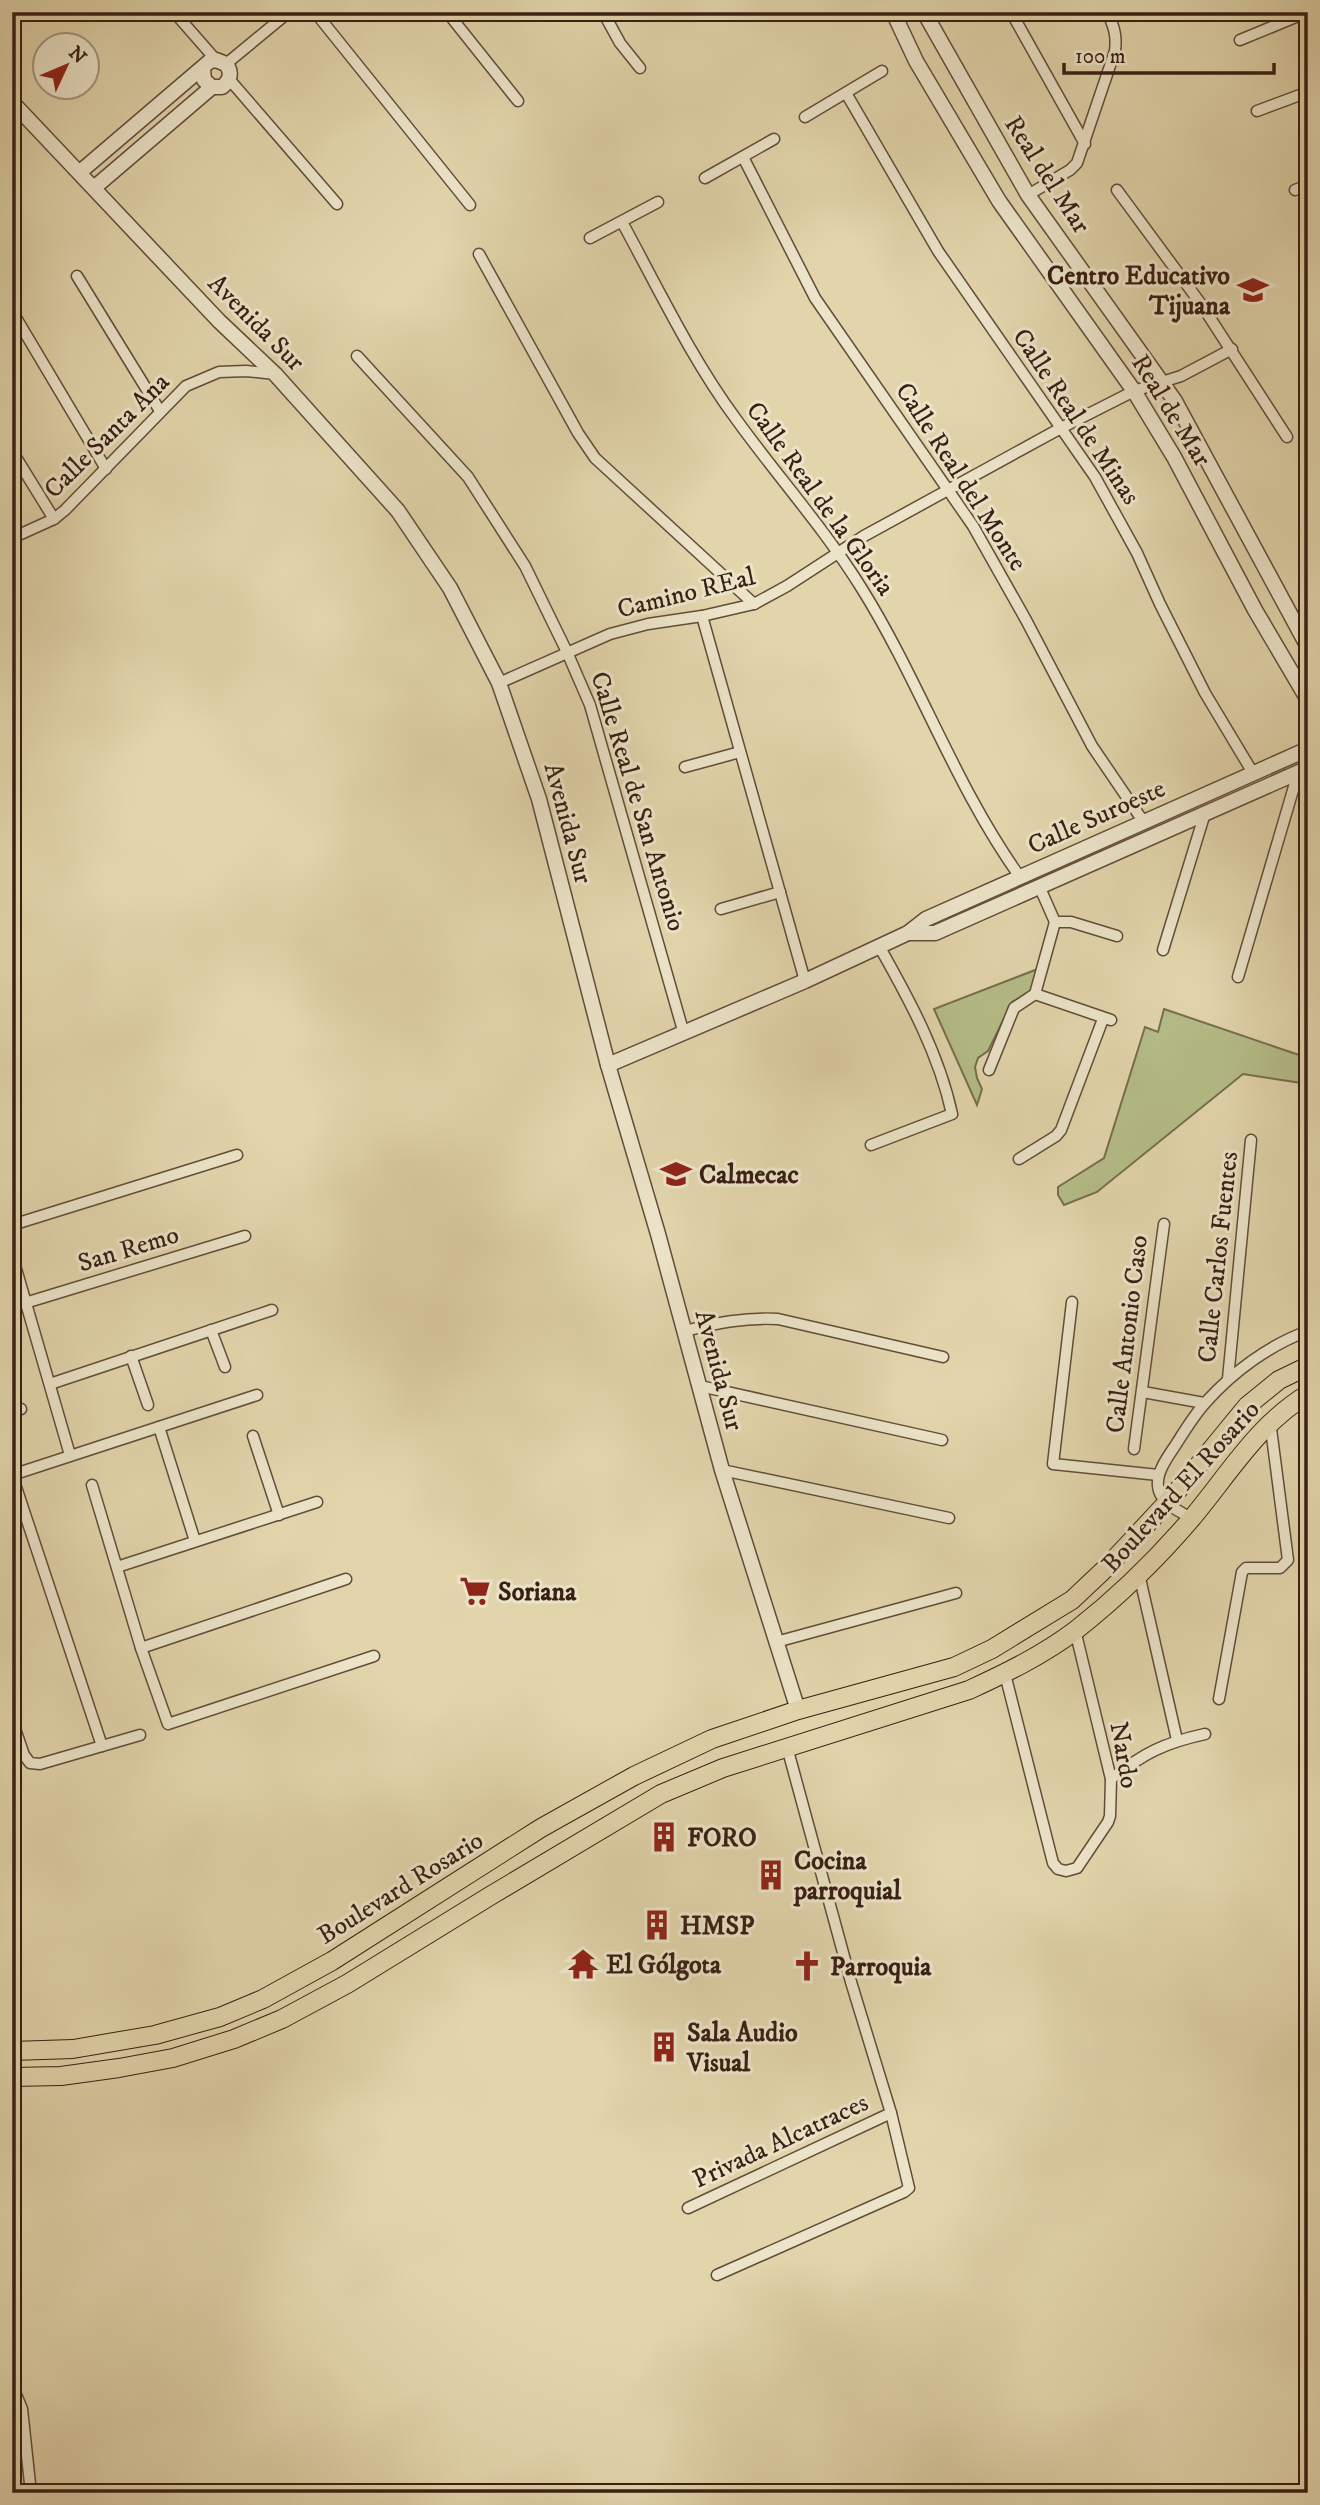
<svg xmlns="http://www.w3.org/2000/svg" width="1320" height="2505" font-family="'IM FELL DW Pica',serif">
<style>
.green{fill:#b5bd88;stroke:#766e4e;stroke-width:2}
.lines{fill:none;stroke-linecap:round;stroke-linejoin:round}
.minor-casing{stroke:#624c39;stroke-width:13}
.tertiary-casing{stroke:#624c39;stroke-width:17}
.primary-casing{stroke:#381f13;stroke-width:20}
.minor{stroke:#ece4c9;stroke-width:10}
.tertiary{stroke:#ece4c9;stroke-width:14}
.primary{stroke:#e2d5ac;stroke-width:18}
.labels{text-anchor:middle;stroke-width:6;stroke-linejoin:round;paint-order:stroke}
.street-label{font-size:26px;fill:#381f13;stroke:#ece4c9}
.poi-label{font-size:26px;font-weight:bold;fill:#381f13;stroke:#ece4c9;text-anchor:start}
</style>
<rect width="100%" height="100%" fill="#e2d5ac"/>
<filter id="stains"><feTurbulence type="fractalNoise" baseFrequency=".00286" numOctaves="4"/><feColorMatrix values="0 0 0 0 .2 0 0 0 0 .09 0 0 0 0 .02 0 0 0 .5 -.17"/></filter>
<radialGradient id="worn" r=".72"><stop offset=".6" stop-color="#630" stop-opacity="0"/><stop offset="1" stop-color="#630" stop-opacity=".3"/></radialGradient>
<g class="green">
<polygon points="1043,967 1037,989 1012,1002 988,1051 978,1058 975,1067 977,1078 982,1089 977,1105 934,1009"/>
<polygon points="1164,1009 1308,1058 1308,1084 1243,1074 1097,1192 1064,1205 1058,1195 1058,1187 1104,1158 1145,1027 1158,1032"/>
</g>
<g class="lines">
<g class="minor-casing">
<g id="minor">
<polyline points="174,12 216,60"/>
<polyline points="315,12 470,205"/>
<polyline points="447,12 518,101"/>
<polyline points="603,12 620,43 640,68"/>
<polyline points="1011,12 1085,144"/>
<polyline points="1240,40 1308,12"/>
<polyline points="226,64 289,12"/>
<polyline points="229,79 337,204"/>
<polyline points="846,93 938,251 1095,477 1137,553 1160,604 1205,693 1253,773"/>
<polyline points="1257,111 1308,92"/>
<polyline points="805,117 882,71"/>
<polyline points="743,157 815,298 973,526 1026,620 1092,746 1143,821"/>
<polyline points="705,178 774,139"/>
<polyline points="1117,190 1201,304 1287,437"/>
<polyline points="1295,190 1308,185"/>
<path d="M1028,195L1070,170L1077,163L1115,51C1117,36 1114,26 1107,12"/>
<path d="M622,222C658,288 691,358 736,419C777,476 825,529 862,589C920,682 956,788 1020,877"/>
<polyline points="590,238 658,202"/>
<polyline points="479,254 578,433 595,458 754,604"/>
<polyline points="77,276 160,411"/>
<polyline points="12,311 106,469"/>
<polyline points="357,356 468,477 525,566 567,652 590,705 684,1034"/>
<polyline points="12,451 54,519"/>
<polyline points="12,538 54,519 65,510 186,386 219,372 246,371 275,374"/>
<polyline points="702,616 805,981"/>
<polyline points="499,683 610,634 648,624 702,616 754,604 787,586 864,536 1061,428 1134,391 1181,376 1232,349"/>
<polyline points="685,767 740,752"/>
<polyline points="1040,888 1055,922"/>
<polyline points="721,909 780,892"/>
<polyline points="1055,922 1071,922 1117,936"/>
<polyline points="1163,950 1205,813"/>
<polyline points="1238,977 1298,773"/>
<polyline points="1035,994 1111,1020"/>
<polyline points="989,1070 1014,1008 1035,994 1055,922"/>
<path d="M871,1145L952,1114C939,1054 909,999 879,946"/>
<polyline points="1019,1159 1056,1136 1061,1130 1103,1019"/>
<polyline points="12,1225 237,1155"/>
<polyline points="12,1255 70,1455"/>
<polyline points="1072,1302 1053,1464 1158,1475"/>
<polyline points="25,1303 245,1236"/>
<polyline points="211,1330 225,1367"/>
<path d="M685,1331C717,1323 745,1317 778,1319L943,1357"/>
<polyline points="131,1356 148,1405"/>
<polyline points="1228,1379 1251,1140"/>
<polyline points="50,1384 272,1310"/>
<polyline points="700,1386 942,1440"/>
<polyline points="1143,1392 1204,1403"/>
<polyline points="12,1412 21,1409"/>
<polyline points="159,1427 195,1541"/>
<polyline points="253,1436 279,1515"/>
<polyline points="1134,1449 1164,1224"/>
<polyline points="722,1470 949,1518"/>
<polyline points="12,1475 102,1746"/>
<polyline points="12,1475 257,1395"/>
<polyline points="92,1485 141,1648 168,1724 374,1656"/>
<path d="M1191,1518C1179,1511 1164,1505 1159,1491C1154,1476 1166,1459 1175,1446C1184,1432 1194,1415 1206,1402C1233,1372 1269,1345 1308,1331"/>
<polyline points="117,1567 317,1502"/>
<polyline points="1139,1574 1177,1740"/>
<polyline points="776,1642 956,1593"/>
<polyline points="141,1648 346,1579"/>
<polyline points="1005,1674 1053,1863 1058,1869 1066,1871 1077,1868 1108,1822 1110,1816 1111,1779 1075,1630"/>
<polyline points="1219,1699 1242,1572 1246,1568 1280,1568 1288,1560 1270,1421"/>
<polyline points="12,1720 24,1755 30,1763 40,1764 140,1735"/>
<path d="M1111,1779C1144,1753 1164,1743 1205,1734"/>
<polyline points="688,2208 891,2113"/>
<polyline points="717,2275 904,2192 909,2188 891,2113 851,1982 787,1747"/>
<polyline points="12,2385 22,2409 31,2493"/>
</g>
</g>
<g class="tertiary-casing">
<g id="tertiary">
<polyline points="893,12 916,61 999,201 1134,391 1174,457 1255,610 1308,700"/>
<polyline points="924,12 1028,195 1175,401 1308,647"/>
<polyline points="12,102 219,321 275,374 398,511 450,588 499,683 539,799 608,1065 658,1234 722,1470 798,1710"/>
<path d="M80,172L210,61L216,60L226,64C232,72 231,80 222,87H212L204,80L203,69"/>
<polyline points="95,187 212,87"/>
<polyline points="908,933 935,933 1308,768"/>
<polyline points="608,1065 805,981 908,933 926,919 1308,749"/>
</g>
</g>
<g class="primary-casing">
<g id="primary">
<polyline points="12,2051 73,2049 155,2035 220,2017 263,1999 332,1961 541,1828 634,1776 712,1739 798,1710 954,1667 992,1649 1072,1600 1107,1567 1174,1495 1247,1406 1279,1380 1308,1366"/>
<path d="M12,2077L61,2076L119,2068L173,2058L234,2039L282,2019L347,1984L490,1896L661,1794L723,1768L969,1690C1006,1673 1043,1655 1076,1630C1118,1597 1157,1559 1192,1518C1229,1474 1257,1425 1308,1394"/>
</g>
</g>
<use href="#minor" class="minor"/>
<use href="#tertiary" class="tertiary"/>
<use href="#primary" class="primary"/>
</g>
<defs>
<g id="school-bare" transform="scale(2.415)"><path d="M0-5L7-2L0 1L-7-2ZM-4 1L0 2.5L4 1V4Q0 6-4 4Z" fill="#8f2418" stroke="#ece4c9" stroke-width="2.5" paint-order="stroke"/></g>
<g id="supermarket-bare" transform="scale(2.415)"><path d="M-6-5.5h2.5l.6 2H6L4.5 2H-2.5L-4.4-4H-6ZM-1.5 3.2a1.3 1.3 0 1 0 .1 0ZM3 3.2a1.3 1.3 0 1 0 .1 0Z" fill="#8f2418" stroke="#ece4c9" stroke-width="2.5" paint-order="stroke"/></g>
<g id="building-bare" transform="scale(2.415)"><path d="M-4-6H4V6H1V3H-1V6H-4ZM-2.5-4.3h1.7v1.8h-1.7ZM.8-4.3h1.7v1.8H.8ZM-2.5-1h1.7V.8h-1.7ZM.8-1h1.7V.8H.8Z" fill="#8f2418" stroke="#ece4c9" stroke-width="2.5" paint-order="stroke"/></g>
<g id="temple-bare" transform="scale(2.415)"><path d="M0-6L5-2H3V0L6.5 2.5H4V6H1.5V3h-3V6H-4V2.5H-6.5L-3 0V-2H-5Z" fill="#8f2418" stroke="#ece4c9" stroke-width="2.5" paint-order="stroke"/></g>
<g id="church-bare" transform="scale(2.415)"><path d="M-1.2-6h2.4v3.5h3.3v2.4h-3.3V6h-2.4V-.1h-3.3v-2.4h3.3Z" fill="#8f2418" stroke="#ece4c9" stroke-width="2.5" paint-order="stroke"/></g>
</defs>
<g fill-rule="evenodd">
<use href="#school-bare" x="1253" y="290"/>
<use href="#school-bare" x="676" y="1174"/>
<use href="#supermarket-bare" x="475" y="1591"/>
<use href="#building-bare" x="664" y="1837"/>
<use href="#building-bare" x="771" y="1875"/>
<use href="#building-bare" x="657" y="1925"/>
<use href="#temple-bare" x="583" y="1964"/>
<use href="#church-bare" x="807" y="1966"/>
<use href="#building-bare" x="664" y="2047"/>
</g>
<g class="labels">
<g class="street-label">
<text transform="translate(1048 174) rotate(57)" y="9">Real del Mar</text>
<text transform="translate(257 322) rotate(45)" y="9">Avenida Sur</text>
<text transform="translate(1172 410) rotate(58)" y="9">Real de Mar</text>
<text transform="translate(1077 416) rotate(56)" y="9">Calle Real de Minas</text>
<text transform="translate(106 435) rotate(-45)" y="9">Calle Santa Ana</text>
<text transform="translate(962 476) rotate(57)" y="9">Calle Real del Monte</text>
<text transform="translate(821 498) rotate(54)" y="9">Calle Real de la Gloria</text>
<text transform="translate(686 592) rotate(-14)" y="9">Camino REal</text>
<text transform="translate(639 801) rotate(73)" y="9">Calle Real de San Antonio</text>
<text transform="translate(1096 816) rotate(-24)" y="9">Calle Suroeste</text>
<text transform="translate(569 823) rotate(75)" y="9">Avenida Sur</text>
<text transform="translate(128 1248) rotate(-17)" y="9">San Remo</text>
<text transform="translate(1217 1257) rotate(-84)" y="9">Calle Carlos Fuentes</text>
<text transform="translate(1126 1334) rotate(-83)" y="9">Calle Antonio Caso</text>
<text transform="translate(720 1370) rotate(75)" y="9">Avenida Sur</text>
<text transform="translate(1180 1486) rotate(-48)" y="9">Boulevard El Rosario</text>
<text transform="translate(1125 1755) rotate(80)" y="9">Nardo</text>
<text transform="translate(400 1887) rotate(-32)" y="9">Boulevard Rosario</text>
<text transform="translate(780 2140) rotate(-25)" y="9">Privada Alcatraces</text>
</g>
<g class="poi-label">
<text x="1230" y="284" text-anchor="end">Centro Educativo<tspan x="1230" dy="30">Tijuana</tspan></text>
<text x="699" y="1183">Calmecac</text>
<text x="498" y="1600">Soriana</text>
<text x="687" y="1846">FORO</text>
<text x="794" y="1869">Cocina<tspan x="794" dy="30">parroquial</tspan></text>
<text x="680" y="1934">HMSP</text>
<text x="606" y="1973">El Gólgota</text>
<text x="830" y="1975">Parroquia</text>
<text x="687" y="2041">Sala Audio<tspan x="687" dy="30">Visual</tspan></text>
</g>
</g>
<rect width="1320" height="2505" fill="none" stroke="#e2d5ac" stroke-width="42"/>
<rect x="14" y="14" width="1292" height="2477" fill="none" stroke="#381f13" stroke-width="3.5"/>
<rect x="21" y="21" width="1278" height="2463" fill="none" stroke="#381f13" stroke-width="2"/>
<g transform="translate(66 66) rotate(46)"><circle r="33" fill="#ece4c9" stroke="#a49580" stroke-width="2"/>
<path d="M0-5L12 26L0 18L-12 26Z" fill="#8f2418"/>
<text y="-10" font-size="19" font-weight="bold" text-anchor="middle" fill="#381f13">N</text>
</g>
<path d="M1064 63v10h210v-10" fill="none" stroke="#381f13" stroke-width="3.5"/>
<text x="1075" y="63" font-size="21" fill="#381f13" stroke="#ece4c9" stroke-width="5" paint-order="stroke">100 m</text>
<rect width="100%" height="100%" filter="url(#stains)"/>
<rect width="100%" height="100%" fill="url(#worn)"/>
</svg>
